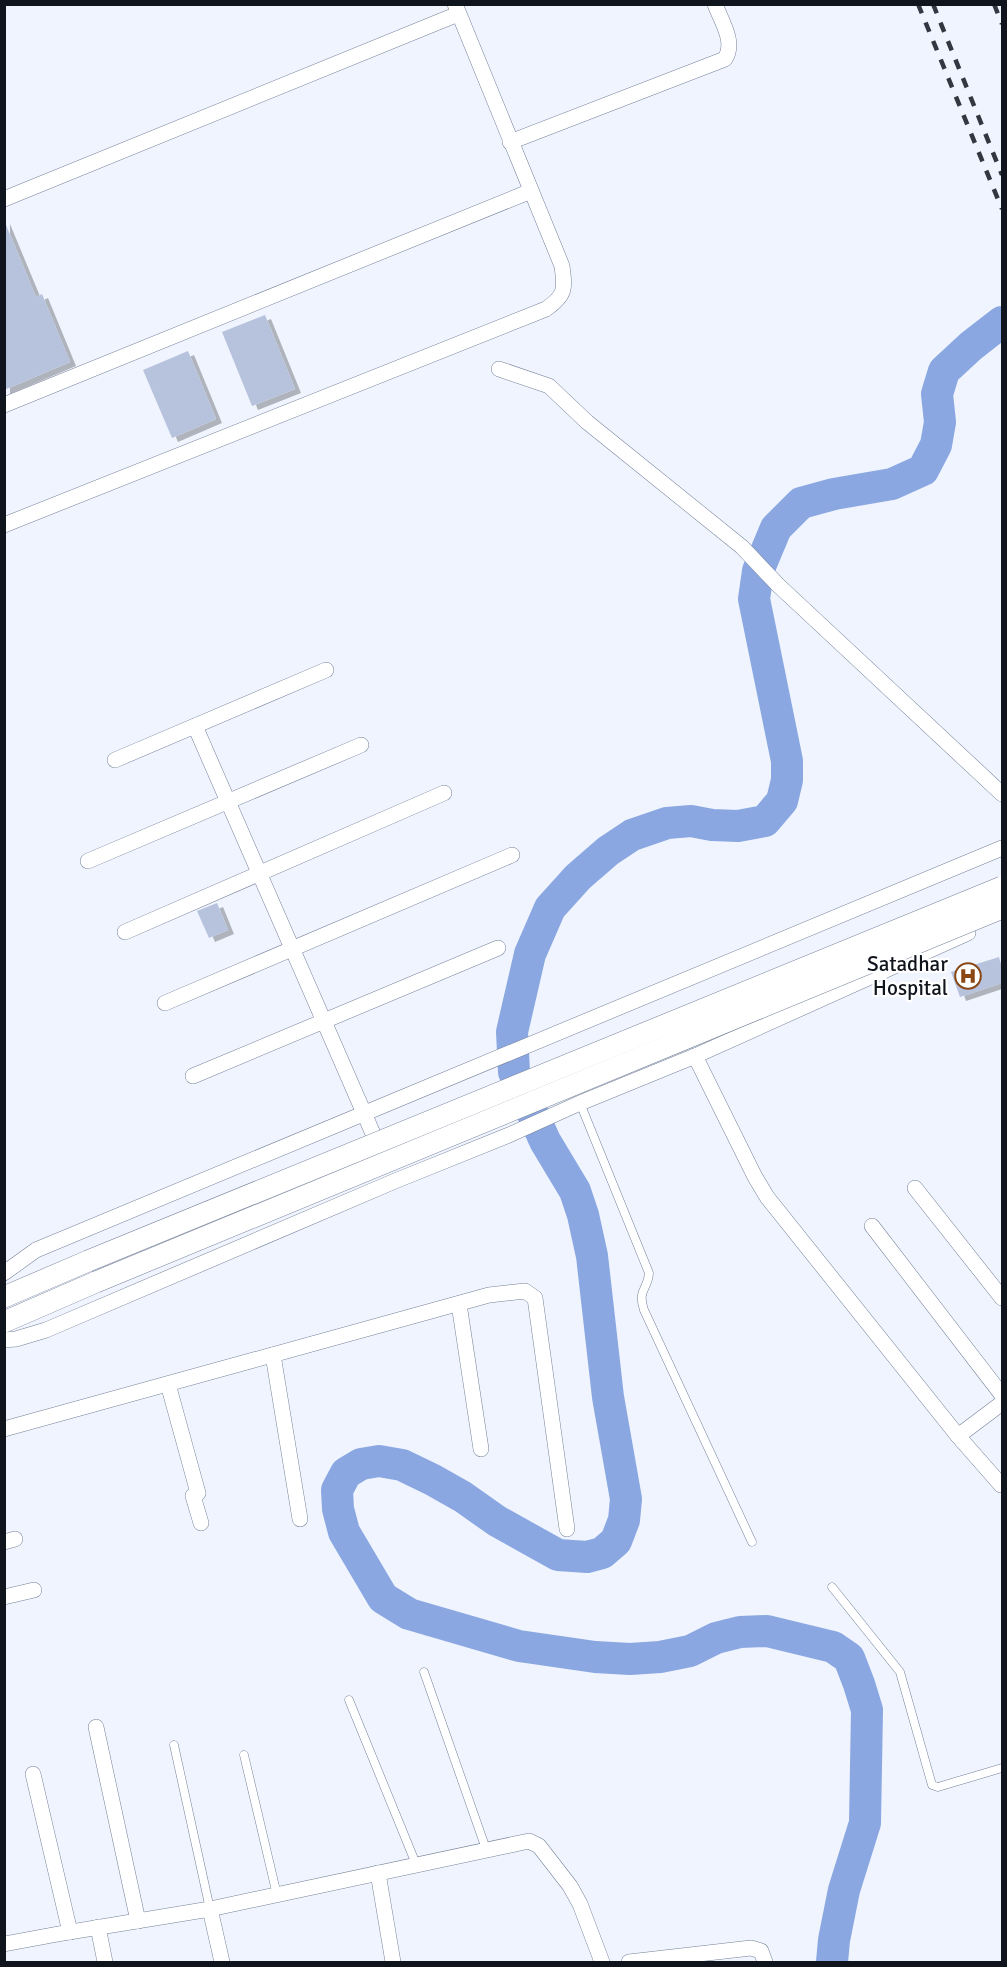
<svg xmlns="http://www.w3.org/2000/svg" width="1007" height="1967" font-family="Signika,sans-serif">
<style>
.lines{fill:none;stroke-linecap:round;stroke-linejoin:round}
.river{stroke:#8aa7e1;stroke-width:32}
.building{fill:#b7c3dc;filter:url(#shadow)}
.lane-casing{stroke:#768299;stroke-width:9}
.street-casing{stroke:#768299;stroke-width:16}
.secondary-casing{stroke:#768299;stroke-width:22}
.lane{stroke:#fff;stroke-width:8}
.street{stroke:#fff;stroke-width:15}
.secondary{stroke:#fff;stroke-width:21}
.rail{stroke:#333840;stroke-width:4.5;stroke-dasharray:10 10;stroke-linecap:butt}
.secondary-bridge-casing{stroke:#768299;stroke-width:22;stroke-linecap:butt}
.secondary-bridge{stroke:#fff;stroke-width:21}
.labels{text-anchor:middle;stroke-width:4.5;stroke-linejoin:round;paint-order:stroke}
.poi-label{font-size:21px;fill:#10151d;stroke:#fff;text-anchor:end}
</style>
<defs>
<filter id="shadow"><feDropShadow dx="6" dy="4" stdDeviation="0" flood-color="#0004"/></filter>
</defs>
<rect width="100%" height="100%" fill="#eff4ff"/>
<g class="lines">
<polyline class="river" points="832,1962 834,1940 844,1890 865,1823 867,1710 859,1684 849,1658 833,1647 767,1631 740,1632 716,1638 690,1651 660,1657 630,1659 595,1657 519,1646 409,1614 383,1598 344,1532 338,1509 337,1490 346,1473 361,1464 379,1461 402,1465 433,1480 463,1497 497,1521 558,1555 587,1557 602,1553 616,1541 624,1520 626,1499 608,1397 592,1256 583,1215 575,1191 545,1141 514,1072 512,1032 530,954 550,908 578,877 608,851 632,835 667,823 691,821 712,825 738,826 765,821 782,801 787,780 787,761 754,599 758,571 776,528 801,503 834,494 892,484 923,470 936,445 940,422 937,394 944,371 971,346 1002,322"/>
</g>
<g class="building">
<polygon points="4,220 36,297 42,294 70,362 4,390"/>
<polygon points="265,315 295,389 252,406 222,332"/>
<polygon points="188,351 216,419 172,438 143,370"/>
<polygon points="217,903 228,930 209,938 197,911"/>
<polygon points="999,957 1002,969 1002,983 960,997 951,972"/>
</g>
<g class="lines">
<g class="lane-casing">
<g id="lane">
<path d="M580,1103L649,1273C648,1290 637,1289 644,1310L752,1542"/>
<polyline points="832,1587 900,1672 932,1785 938,1787 1002,1768"/>
<polyline points="424,1672 486,1849"/>
<polyline points="349,1700 416,1864"/>
<polyline points="174,1745 210,1909"/>
<polyline points="244,1755 277,1895"/>
</g>
</g>
<g class="street-casing">
<g id="street">
<path d="M510,142L725,59C736,42 721,21 715,4"/>
<polyline points="4,199 458,14"/>
<polyline points="499,369 549,386 587,422 742,547 778,585 1002,794"/>
<polyline points="4,405 531,191"/>
<path d="M4,525L546,309C566,295 565,289 562,266L455,4"/>
<polyline points="195,726 381,1152"/>
<polyline points="115,760 326,670"/>
<polyline points="88,861 361,745"/>
<polyline points="125,932 444,793"/>
<polyline points="165,1003 512,855"/>
<polyline points="695,1056 755,1177 767,1197 958,1436 1001,1485"/>
<polyline points="193,1076 498,948"/>
<polyline points="915,1188 1002,1298"/>
<polyline points="872,1226 1002,1395"/>
<polyline points="4,1273 36,1250 1002,848"/>
<polyline points="459,1304 481,1449"/>
<polyline points="4,1340 16,1339 46,1330 395,1181 509,1135 580,1103 695,1056 968,933"/>
<polyline points="273,1355 300,1519"/>
<polyline points="168,1384 198,1493 193,1496 201,1523"/>
<polyline points="4,1429 489,1295 525,1291 535,1298 567,1529"/>
<polyline points="958,1436 1002,1403"/>
<polyline points="4,1542 15,1539"/>
<polyline points="4,1597 34,1590"/>
<polyline points="96,1727 138,1921"/>
<polyline points="33,1774 70,1932"/>
<polyline points="378,1873 393,1962"/>
<polyline points="210,1909 222,1962"/>
<polyline points="98,1927 105,1962"/>
<polyline points="4,1944 58,1934 210,1909 529,1841 539,1846 570,1886 580,1904 602,1962"/>
<polyline points="629,1962 751,1948 761,1951 765,1962"/>
</g>
</g>
<g class="secondary-casing">
<g id="secondary">
<polyline points="4,1297 88,1261"/>
<polyline points="4,1322 96,1282"/>
</g>
</g>
<use href="#lane" class="lane"/>
<use href="#street" class="street"/>
<use href="#secondary" class="secondary"/>
<g class="rail">
<polyline points="918,4 1002,209"/>
<polyline points="933,4 1002,175"/>
<polyline points="994,4 1002,24"/>
</g>
<g class="secondary-bridge-casing">
<g id="secondary-bridge">
<polyline points="88,1261 1002,887"/>
<polyline points="96,1282 1002,908"/>
</g>
</g>
<use href="#secondary-bridge" class="secondary-bridge"/>
</g>
<defs>
<g id="hospital-ring" transform="scale(1.35)"><circle r="9.5" fill="#fff" stroke="#894814" stroke-width="1.5"/><path d="M-5-5h3v3.5h4V-5h3V5h-3V1.5h-4V5h-3Z" fill="#894814"/></g>
</defs>
<g fill-rule="evenodd">
<use href="#hospital-ring" x="968" y="976"/>
</g>
<g class="labels">
<g class="poi-label">
<text x="948" y="971">Satadhar<tspan x="948" dy="24">Hospital</tspan></text>
</g>
</g>
<rect width="1007" height="1967" fill="none" stroke="#10151d" stroke-width="12"/>
</svg>
